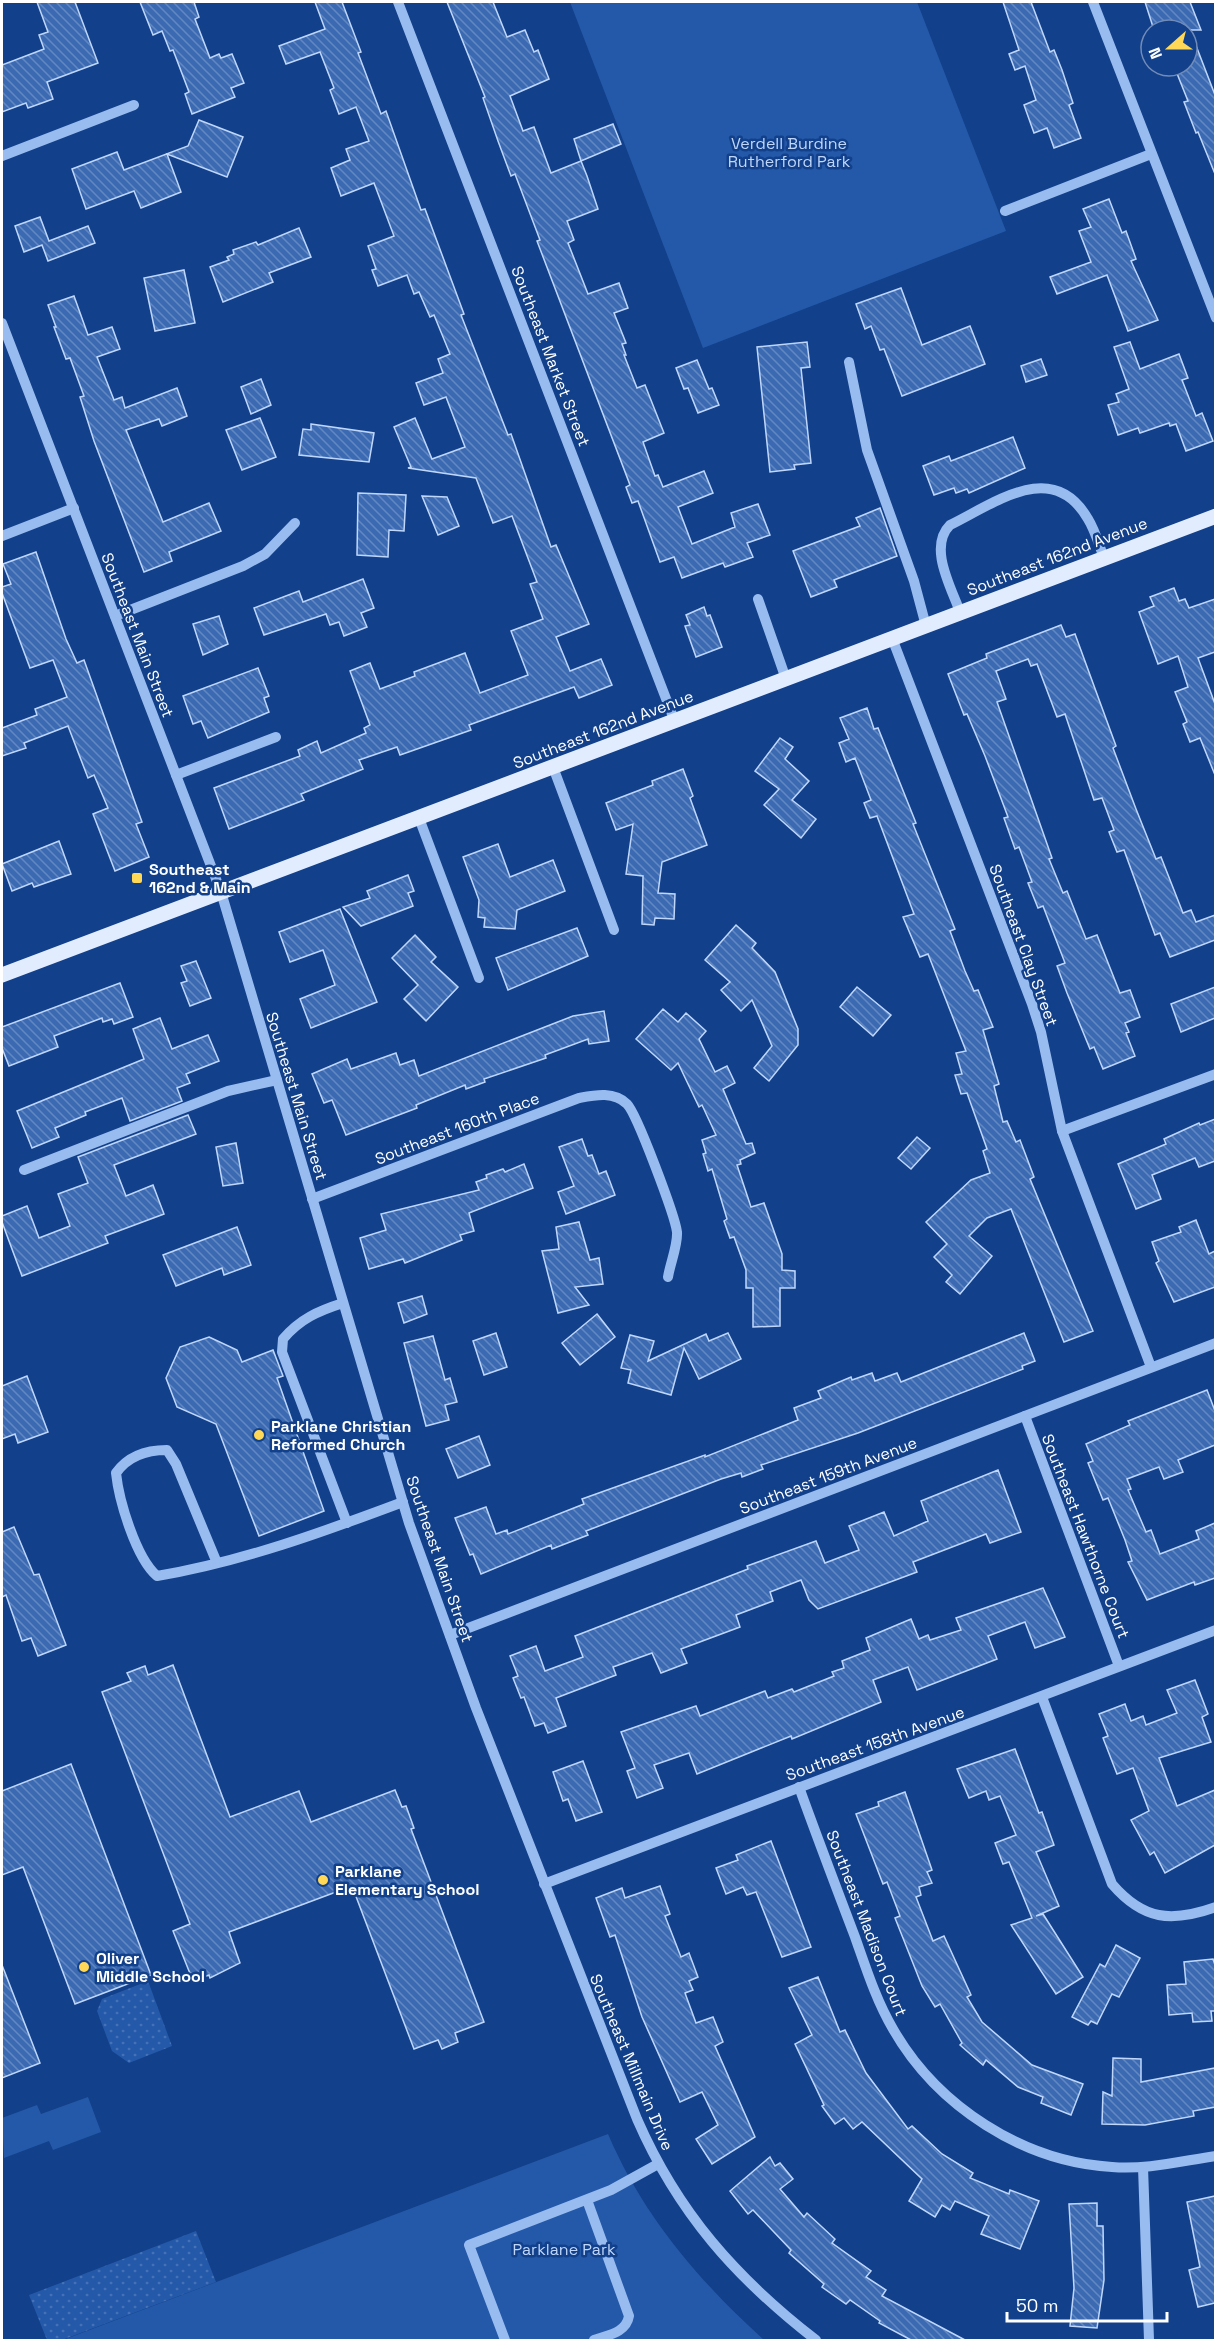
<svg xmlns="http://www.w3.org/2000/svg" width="1217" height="2342" font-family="'Space Grotesk',sans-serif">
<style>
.grass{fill:url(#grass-dots)}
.park{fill:#2459a9}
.building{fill:url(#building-back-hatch);stroke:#bfd7fc;stroke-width:1.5}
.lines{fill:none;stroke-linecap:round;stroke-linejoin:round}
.minor{stroke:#99bcf0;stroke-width:10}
.major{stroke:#e2ecff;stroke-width:15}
.poi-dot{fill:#ffd858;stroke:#12408a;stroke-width:2}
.labels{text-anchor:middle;stroke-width:5;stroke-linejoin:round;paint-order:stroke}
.park-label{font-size:16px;fill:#bfd7fc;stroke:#12408a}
.street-label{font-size:16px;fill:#fff;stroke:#12408a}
.poi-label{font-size:16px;font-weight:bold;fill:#fff;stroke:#12408a;text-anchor:start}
</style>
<defs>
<pattern id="grass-dots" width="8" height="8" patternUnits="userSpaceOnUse" patternTransform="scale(1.5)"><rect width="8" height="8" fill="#2459a9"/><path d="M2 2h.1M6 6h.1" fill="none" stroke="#4572b6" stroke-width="1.8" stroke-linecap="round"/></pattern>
<pattern id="building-back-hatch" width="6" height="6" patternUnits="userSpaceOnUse" patternTransform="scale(1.5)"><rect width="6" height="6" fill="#3b6ab3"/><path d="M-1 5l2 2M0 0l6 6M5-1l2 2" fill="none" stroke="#6288c2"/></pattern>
</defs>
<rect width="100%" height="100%" fill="#12408a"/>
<g class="grass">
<polygon points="148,1981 172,2046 129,2063 112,2051 97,2011 102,1999"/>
<polygon points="196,2231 216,2282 62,2340 47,2340 29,2295"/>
</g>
<g class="park">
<polygon points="570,2 917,2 1006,231 703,348"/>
<polygon points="88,2097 101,2132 53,2150 49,2141 4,2158 2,2118 37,2105 41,2114"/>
<path d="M608,2134C643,2216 699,2281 764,2340H63Z"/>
</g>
<g class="building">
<polygon points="37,2 75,2 98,63 47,82 53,99 28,108 26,103 2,112 2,65 44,49 39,35 48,32"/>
<polygon points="140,2 194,2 199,17 195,19 210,58 219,54 221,58 232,54 244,83 231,88 235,97 192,114 185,94 189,92 173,50 170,51 162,31 153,35"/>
<polygon points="315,2 342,2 361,52 358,53 381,114 386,111 421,210 425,209 464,314 461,315 508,435 511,434 551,547 556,545 589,624 556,637 570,671 601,659 612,685 579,698 574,687 469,725 471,730 400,755 397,747 359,760 363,769 301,794 304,800 229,829 214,788 300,756 298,750 317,741 321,753 366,733 364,728 370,725 350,671 370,663 380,689 415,676 414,672 465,653 480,693 528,675 511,631 543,619 530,584 537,582 512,516 493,523 476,478 408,468 411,467 394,427 415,418 432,459 465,447 446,397 424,405 416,383 443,373 438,359 450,354 434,315 430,317 419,292 414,294 407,275 378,286 372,270 376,269 368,246 394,236 374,183 341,196 331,168 350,160 346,149 369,141 356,107 339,114 330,90 334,88 320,52 286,64 279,46 325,29"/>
<polygon points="447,2 493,2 507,37 525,30 534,52 538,50 549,79 510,96 523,131 534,127 551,173 581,161 587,176 598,209 567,221 574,240 568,243 588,294 619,283 628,308 614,313 626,343 622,344 626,355 624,355 637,388 645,385 664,433 643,442 655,476 658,475 663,487 704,471 713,493 678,507 692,544 735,527 731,513 758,504 770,535 747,543 753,557 725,567 723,563 682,578 674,557 660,562 638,501 632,503 626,487 630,485 537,241 540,240 515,174 511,176 498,141 483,98 485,97"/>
<polygon points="1003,2 1031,2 1050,52 1054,50 1062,70 1073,103 1069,105 1081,138 1054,148 1047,128 1034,133 1024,105 1036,100 1025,66 1015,70 1009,54 1019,50"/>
<polygon points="1145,2 1190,2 1201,30 1190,30 1215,95 1215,174 1198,132 1196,133 1184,102 1188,101 1174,66 1187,66 1187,30 1154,30"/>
<polygon points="199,120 243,137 227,177 167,154 181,192 141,208 134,191 86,209 72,169 117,152 124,170 188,146"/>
<polygon points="613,124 621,144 581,161 574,139"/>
<polygon points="1109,199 1122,233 1126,231 1136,259 1131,261 1158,320 1128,331 1107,275 1057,294 1050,277 1091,262 1079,231 1091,227 1083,209"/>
<polygon points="40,217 49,241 88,226 95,243 48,261 42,245 24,252 15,226"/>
<polygon points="299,228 311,257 269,273 273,282 223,302 210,267 229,260 227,257 234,254 233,250 256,242 258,245"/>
<polygon points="184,270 195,323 155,331 144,278"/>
<polygon points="901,288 922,345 970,326 985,364 902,396 884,349 880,350 871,326 865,329 856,304"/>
<polygon points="74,296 88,335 112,327 120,349 97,357 114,400 122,397 125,408 177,388 187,416 162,426 159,419 126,430 163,522 209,503 221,531 169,552 172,561 144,572 94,441 80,397 84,396 70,358 66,359 54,327 56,327 48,305"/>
<polygon points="807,342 810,367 801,368 811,463 794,465 795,469 770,472 757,347"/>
<polygon points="1130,342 1140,369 1179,354 1188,378 1182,380 1196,416 1202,413 1213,441 1186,451 1176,424 1170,426 1169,423 1140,433 1138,428 1118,435 1108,405 1119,402 1116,394 1129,389 1114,347"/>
<polygon points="1041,359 1047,375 1026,382 1021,366"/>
<polygon points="697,360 709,389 712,388 719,405 698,413 688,388 684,389 676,368"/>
<polygon points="261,379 271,405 251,414 241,387"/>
<polygon points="260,418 276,457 242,470 226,430"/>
<polygon points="311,424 374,433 369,462 299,455 303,429 311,430"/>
<polygon points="1013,437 1025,468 969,493 967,489 956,493 954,488 934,495 923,466 949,456 951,461"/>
<polygon points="358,493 406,495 404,531 389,530 388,557 357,555"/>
<polygon points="422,496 447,497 459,526 438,535"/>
<polygon points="880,508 897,556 834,580 837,587 811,597 793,551 860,526 856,518"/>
<polygon points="36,552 66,639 77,663 84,660 142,822 136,824 149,857 115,871 93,814 108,808 94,775 88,778 68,726 24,743 26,748 2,756 2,728 37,715 35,709 67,697 53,660 30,668 2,593 2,587 11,584 3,564"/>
<polygon points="363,579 374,608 361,613 367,627 344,636 339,622 330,625 326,614 264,635 254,608 299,591 303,602"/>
<polygon points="1174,588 1179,601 1185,599 1189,608 1215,599 1215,652 1198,658 1215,704 1215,775 1200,738 1190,742 1183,724 1187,722 1175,692 1188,687 1178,656 1158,664 1139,612 1154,606 1150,597"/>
<polygon points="704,607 707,616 710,615 722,647 696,657 685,626 690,625 686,615"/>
<polygon points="219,616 228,644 203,655 193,624"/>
<polygon points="1061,625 1066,637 1075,634 1116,746 1113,748 1136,809 1156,859 1161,857 1183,913 1191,910 1196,922 1215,915 1215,940 1170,957 1160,933 1155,935 1124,850 1117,852 1109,832 1114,830 1102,798 1094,800 1065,714 1057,717 1037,664 1031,666 1028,659 996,671 1006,699 997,702 1052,858 1049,859 1063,893 1067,891 1086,939 1097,935 1120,993 1130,990 1140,1017 1125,1023 1129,1032 1126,1033 1135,1056 1103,1069 1094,1047 1090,1049 1067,993 1057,966 1065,963 1043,906 1038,908 1028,883 1032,882 1019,847 1015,849 1004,818 1008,817 985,756 967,714 964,715 948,674 987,658 986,654"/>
<polygon points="258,668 269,696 264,698 269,712 208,738 201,721 193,724 183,696"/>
<polygon points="867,708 874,729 878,728 916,823 913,824 955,929 950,931 965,971 974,991 978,990 993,1027 983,1030 999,1084 994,1086 1003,1122 1007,1121 1016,1142 1020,1140 1034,1177 1030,1179 1093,1331 1064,1342 1011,1209 987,1218 969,1236 992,1256 960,1294 946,1282 952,1275 934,1257 947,1244 926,1222 971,1180 990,1173 983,1151 987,1149 967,1093 961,1094 955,1075 962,1074 956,1053 966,1051 928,954 920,957 903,917 914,914 877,816 870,818 864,803 871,800 855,758 846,762 839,743 849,739 840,718"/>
<polygon points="780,738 793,747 785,759 809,781 792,800 816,819 801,838 764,805 779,789 755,771"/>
<polygon points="683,769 693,796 690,798 707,845 662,862 658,893 675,894 674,919 655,918 654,925 642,924 643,876 626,874 633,824 616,830 606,803 653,785 652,781"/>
<polygon points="59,841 71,874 34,887 32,883 12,891 2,864"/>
<polygon points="498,844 510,877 553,860 565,891 517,910 515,929 484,927 485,918 478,917 479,900 463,857"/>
<polygon points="408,875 414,891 408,893 413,906 361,926 343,907 370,898 367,891"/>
<polygon points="340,909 377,1002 311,1028 300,999 335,985 323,950 290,962 279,932"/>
<polygon points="736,925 756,943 752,948 775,972 798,1029 798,1045 769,1081 754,1068 772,1046 752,1000 741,1011 721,990 730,982 705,960"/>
<polygon points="577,928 588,956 508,990 496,958"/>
<polygon points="415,935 436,957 431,962 458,987 426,1021 404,999 418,985 392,958"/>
<polygon points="196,961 211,998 190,1006 181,983 187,981 181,966"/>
<polygon points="120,983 133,1017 114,1024 112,1019 103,1022 102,1018 54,1036 58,1047 9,1066 2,1048 2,1027"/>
<polygon points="857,987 891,1015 873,1036 840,1007"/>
<polygon points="1215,987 1215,1018 1181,1032 1171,1004"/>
<polygon points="663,1009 678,1022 686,1013 706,1031 699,1039 715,1072 727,1066 735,1083 723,1089 746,1144 752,1143 755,1153 740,1160 741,1164 737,1165 751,1207 764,1203 782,1254 782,1270 795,1271 795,1288 780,1288 780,1326 753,1327 753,1288 746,1288 746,1270 734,1237 730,1238 724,1221 727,1219 712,1169 708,1171 703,1154 706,1153 702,1140 716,1135 702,1105 699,1107 678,1063 671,1070 636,1039"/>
<polygon points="604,1011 609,1041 589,1044 588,1039 545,1055 546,1058 484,1079 485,1082 466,1089 465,1085 416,1105 417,1108 346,1135 332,1100 324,1103 312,1074 347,1059 351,1069 396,1053 400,1065 414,1060 419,1076 573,1016"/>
<polygon points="160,1018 172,1049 208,1035 219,1061 186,1074 190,1083 177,1088 182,1101 130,1121 122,1098 85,1112 86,1115 55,1128 59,1137 32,1148 17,1111 144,1059 133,1029"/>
<polygon points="188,1115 196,1134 114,1165 126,1196 153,1185 164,1214 105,1236 108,1243 22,1276 2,1222 2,1216 27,1206 39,1238 70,1226 58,1194 88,1183 78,1157"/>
<polygon points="1215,1119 1215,1161 1199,1167 1195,1158 1152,1175 1161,1199 1136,1209 1118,1164 1166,1144 1164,1139 1199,1123 1200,1125"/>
<polygon points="917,1137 930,1148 911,1169 898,1158"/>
<polygon points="582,1139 588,1156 592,1155 599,1174 606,1171 615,1195 566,1214 558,1192 574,1186 559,1147"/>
<polygon points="236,1143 243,1183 223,1186 216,1147"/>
<polygon points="524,1164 533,1188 469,1213 474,1231 460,1235 462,1240 405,1263 403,1259 369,1269 360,1238 386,1230 381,1214 479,1190 476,1182 487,1178 486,1175 503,1169 505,1172"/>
<polygon points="1196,1220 1209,1254 1215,1251 1215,1287 1174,1302 1156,1263 1159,1261 1152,1242 1181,1232 1179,1227"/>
<polygon points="579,1222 590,1260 599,1258 603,1284 575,1287 589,1305 558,1313 542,1251 559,1249 556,1227"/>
<polygon points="237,1227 251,1265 224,1275 222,1268 176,1286 163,1255"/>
<polygon points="422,1296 427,1314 404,1323 398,1303"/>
<polygon points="597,1314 615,1337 580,1365 562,1343"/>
<polygon points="496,1333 507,1367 484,1375 473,1341"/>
<polygon points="728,1333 741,1359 699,1379 684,1348 671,1395 628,1383 631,1370 621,1368 630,1335 654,1341 648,1361 706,1334 709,1341"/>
<polygon points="1024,1333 1035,1361 1022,1366 1023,1369 858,1433 761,1465 763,1469 742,1477 741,1473 721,1479 586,1531 588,1535 552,1549 551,1545 481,1574 473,1554 470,1555 455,1518 486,1507 496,1534 507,1530 508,1534 584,1504 582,1499 705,1455 705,1457 798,1420 794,1408 821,1398 818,1391 851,1377 852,1380 872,1373 875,1381 897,1373 901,1382"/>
<polygon points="433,1336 445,1380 450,1378 457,1402 445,1405 449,1420 426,1426 404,1343"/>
<polygon points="209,1337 237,1350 242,1362 273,1350 283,1376 277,1378 324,1511 259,1536 216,1424 177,1407 166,1378 180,1347"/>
<polygon points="27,1376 48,1432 18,1443 15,1434 2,1439 2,1386"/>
<polygon points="1207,1390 1215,1411 1215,1445 1178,1460 1183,1472 1164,1479 1159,1467 1127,1479 1131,1489 1128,1490 1146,1532 1151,1530 1160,1554 1199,1539 1196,1531 1215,1523 1215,1578 1195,1585 1194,1582 1147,1600 1128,1562 1132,1561 1125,1540 1108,1498 1103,1500 1088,1463 1093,1461 1086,1444 1130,1425 1128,1421"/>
<polygon points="479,1436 490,1465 458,1478 446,1449"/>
<polygon points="998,1470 1021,1532 990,1543 986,1534 913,1562 917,1572 818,1609 809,1600 801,1580 770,1592 773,1601 736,1615 740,1627 681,1649 687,1663 661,1673 652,1653 613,1667 616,1675 556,1698 566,1726 548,1733 544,1723 535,1726 524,1697 521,1698 513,1678 518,1676 510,1656 536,1646 545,1671 583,1657 575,1636 748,1569 747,1566 816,1541 825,1563 859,1550 849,1526 884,1512 894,1536 928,1521 921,1501"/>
<polygon points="14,1527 34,1575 39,1574 66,1645 38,1656 31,1638 22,1641 6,1595 2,1597 2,1532"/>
<polygon points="1043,1588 1065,1637 1035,1648 1025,1622 988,1636 997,1659 917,1690 908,1667 873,1680 881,1702 792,1739 791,1736 697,1774 689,1753 654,1765 663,1788 637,1798 627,1771 635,1768 621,1732 696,1706 700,1716 765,1691 768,1698 792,1689 794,1692 834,1676 832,1672 844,1668 842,1661 870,1650 866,1638 911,1619 919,1639 928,1635 930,1640 961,1630 956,1618"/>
<polygon points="173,1665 230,1817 299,1791 311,1822 395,1790 402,1807 406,1806 414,1828 411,1829 484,2022 455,2033 458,2042 442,2049 438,2040 414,2049 352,1886 229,1932 240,1963 210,1978 209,1975 193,1981 173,1931 190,1924 102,1692 131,1681 127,1673 145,1666 148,1675"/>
<polygon points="1195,1680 1208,1714 1202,1717 1211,1742 1159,1758 1177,1806 1215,1790 1215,1845 1165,1873 1154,1852 1150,1855 1131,1820 1149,1811 1133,1768 1117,1774 1103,1738 1108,1736 1099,1714 1125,1704 1131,1721 1143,1716 1146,1725 1177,1713 1167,1690"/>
<polygon points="1015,1749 1039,1813 1042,1812 1054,1845 1036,1852 1059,1906 1036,1916 1043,1914 1083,1977 1056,1994 1011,1925 1032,1918 1009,1862 1003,1864 995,1843 1016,1835 1000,1796 989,1800 986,1791 969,1798 957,1769"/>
<polygon points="583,1761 602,1812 576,1821 568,1799 563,1801 553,1772"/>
<polygon points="71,1764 151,1975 75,2004 23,1867 2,1875 2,1791"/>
<polygon points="905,1792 932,1870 927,1872 932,1883 919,1887 921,1895 916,1897 933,1941 944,1936 971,1995 967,1997 982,2022 1032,2065 1083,2084 1071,2115 1041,2103 1043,2097 1018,2087 986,2060 983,2065 960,2045 962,2043 940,2004 935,2007 922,1986 895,1918 900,1916 887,1882 883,1884 856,1814 879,1806 878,1802"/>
<polygon points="771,1841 811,1947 782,1957 756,1892 747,1895 743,1887 726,1894 716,1868 738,1860 736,1855"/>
<polygon points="660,1886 670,1914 665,1916 681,1957 689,1953 698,1977 689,1981 693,1990 685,1993 696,2023 713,2017 723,2042 715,2046 755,2137 712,2164 696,2139 718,2125 702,2092 680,2102 642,2017 615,1935 610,1937 596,1898 622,1888 625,1898"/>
<polygon points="1116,1945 1140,1958 1119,1997 1112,1994 1097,2024 1091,2021 1088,2025 1072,2017 1100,1964 1105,1967"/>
<polygon points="1213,1959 1215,1965 1215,2011 1211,2011 1212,2021 1193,2022 1192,2013 1169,2015 1167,1985 1186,1984 1184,1962"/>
<polygon points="2,1965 40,2063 2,2078"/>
<polygon points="818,1977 840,2032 845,2030 866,2073 908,2129 912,2126 942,2154 973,2173 970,2178 1009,2194 1010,2190 1039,2201 1020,2249 981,2234 989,2216 955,2201 950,2210 942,2205 935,2217 909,2201 922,2179 862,2122 853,2129 844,2118 835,2124 822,2106 824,2105 795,2044 812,2035 789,1988"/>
<polygon points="1113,2058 1141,2059 1141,2082 1215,2068 1215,2107 1193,2111 1194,2116 1145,2125 1102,2124 1103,2092 1112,2096"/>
<polygon points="770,2157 775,2166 780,2163 793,2179 780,2189 804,2217 807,2213 835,2239 832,2243 871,2271 866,2277 886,2290 882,2296 965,2340 911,2340 879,2323 880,2321 850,2300 846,2304 822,2287 824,2284 789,2253 791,2250 753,2210 748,2214 730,2191"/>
<polygon points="1215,2196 1215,2303 1198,2307 1189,2270 1200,2267 1187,2202"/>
<polygon points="1097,2203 1097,2226 1103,2226 1104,2280 1097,2328 1070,2326 1074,2288 1069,2204"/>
</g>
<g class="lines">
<g class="minor">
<polyline points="398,2 675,722"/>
<polyline points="1093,2 1216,318"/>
<polyline points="2,156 134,105"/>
<polyline points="1005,211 1151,154"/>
<path d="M2,323L221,892L409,1523L476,1708L637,2119C678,2213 736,2278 816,2340"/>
<polyline points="849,362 867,450 914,581 926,626"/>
<polyline points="2,536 74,508"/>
<polyline points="758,599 786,679"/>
<path d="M960,612C951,587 928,547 950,525C995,503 1053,458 1088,519C1095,530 1099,545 1104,558"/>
<polyline points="115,616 243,566 265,554 295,523"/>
<polyline points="892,638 1032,1004 1041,1032 1062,1131 1151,1367"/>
<polyline points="553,767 614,930"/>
<polyline points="176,775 276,737"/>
<polyline points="419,818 479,978"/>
<polyline points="1062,1131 1216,1074"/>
<polyline points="24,1170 228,1091 277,1080"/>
<path d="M312,1199L579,1098C595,1095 614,1091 627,1104C637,1114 675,1216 677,1232C678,1245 670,1264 668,1277"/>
<path d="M343,1303C318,1311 300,1319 283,1339L282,1352L347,1523"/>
<polyline points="1025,1416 1119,1666"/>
<path d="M217,1563L176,1464L167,1450C146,1450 128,1456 116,1473C119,1501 136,1558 157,1576C241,1562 323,1532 403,1502"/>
<polyline points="450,1635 1216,1343"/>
<path d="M1042,1697L1112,1884C1143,1920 1171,1923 1216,1907"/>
<path d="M799,1787C817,1837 836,1887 855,1937C866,1968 876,2000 893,2029C937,2106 1023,2162 1112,2167C1146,2170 1181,2161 1216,2156"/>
<polyline points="544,1884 1216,1630"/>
<polyline points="1143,2167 1149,2340"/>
<path d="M587,2200L629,2316C626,2333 608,2335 594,2340"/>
<polyline points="505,2340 469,2245 611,2190 658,2164"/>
</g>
<polyline class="major" points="2,975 1216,516"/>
</g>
<g class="poi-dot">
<rect x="131" y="872" width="12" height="12" rx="3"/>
<circle cx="259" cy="1435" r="6"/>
<circle cx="323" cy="1880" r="6"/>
<circle cx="84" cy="1967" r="6"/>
</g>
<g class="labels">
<g class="park-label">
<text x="789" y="149">Verdell Burdine<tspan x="789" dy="18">Rutherford Park</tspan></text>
<text x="564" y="2255">Parklane Park</text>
</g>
<g class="street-label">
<text transform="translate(551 356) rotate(69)" y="6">Southeast Market Street</text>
<text transform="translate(1057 556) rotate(-21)" y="6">Southeast 162nd Avenue</text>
<text transform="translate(138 635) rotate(69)" y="6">Southeast Main Street</text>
<text transform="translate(603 729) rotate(-21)" y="6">Southeast 162nd Avenue</text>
<text transform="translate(1024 945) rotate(70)" y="6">Southeast Clay Street</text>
<text transform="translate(297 1096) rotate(73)" y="6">Southeast Main Street</text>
<text transform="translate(457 1128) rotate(-21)" y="6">Southeast 160th Place</text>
<text transform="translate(828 1475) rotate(-21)" y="6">Southeast 159th Avenue</text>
<text transform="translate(1086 1536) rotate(69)" y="6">Southeast Hawthorne Court</text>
<text transform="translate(440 1559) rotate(71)" y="6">Southeast Main Street</text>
<text transform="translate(875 1743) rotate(-20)" y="6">Southeast 158th Avenue</text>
<text transform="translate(867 1923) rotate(69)" y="6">Southeast Madison Court</text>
<text transform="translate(632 2062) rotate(67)" y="6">Southeast Millmain Drive</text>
</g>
<g class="poi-label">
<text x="149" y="875">Southeast<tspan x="149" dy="18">162nd &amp; Main</tspan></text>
<text x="271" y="1432">Parklane Christian<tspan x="271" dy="18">Reformed Church</tspan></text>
<text x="335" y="1877">Parklane<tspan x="335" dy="18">Elementary School</tspan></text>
<text x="96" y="1964">Oliver<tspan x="96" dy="18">Middle School</tspan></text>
</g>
</g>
<rect width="1217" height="2342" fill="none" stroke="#ffffff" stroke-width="6"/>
<g transform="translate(1169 48) rotate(249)"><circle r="28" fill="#12408a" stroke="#718cb9" stroke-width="1.5"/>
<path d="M0-4.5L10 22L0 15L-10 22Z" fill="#ffd858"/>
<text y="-9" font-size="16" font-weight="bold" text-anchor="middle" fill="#ffffff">N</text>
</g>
<path d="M1007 2312v9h160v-9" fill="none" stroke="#ffffff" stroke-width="3"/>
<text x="1016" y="2312" font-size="18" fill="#ffffff" stroke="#12408a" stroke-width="4.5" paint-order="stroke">50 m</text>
</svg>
